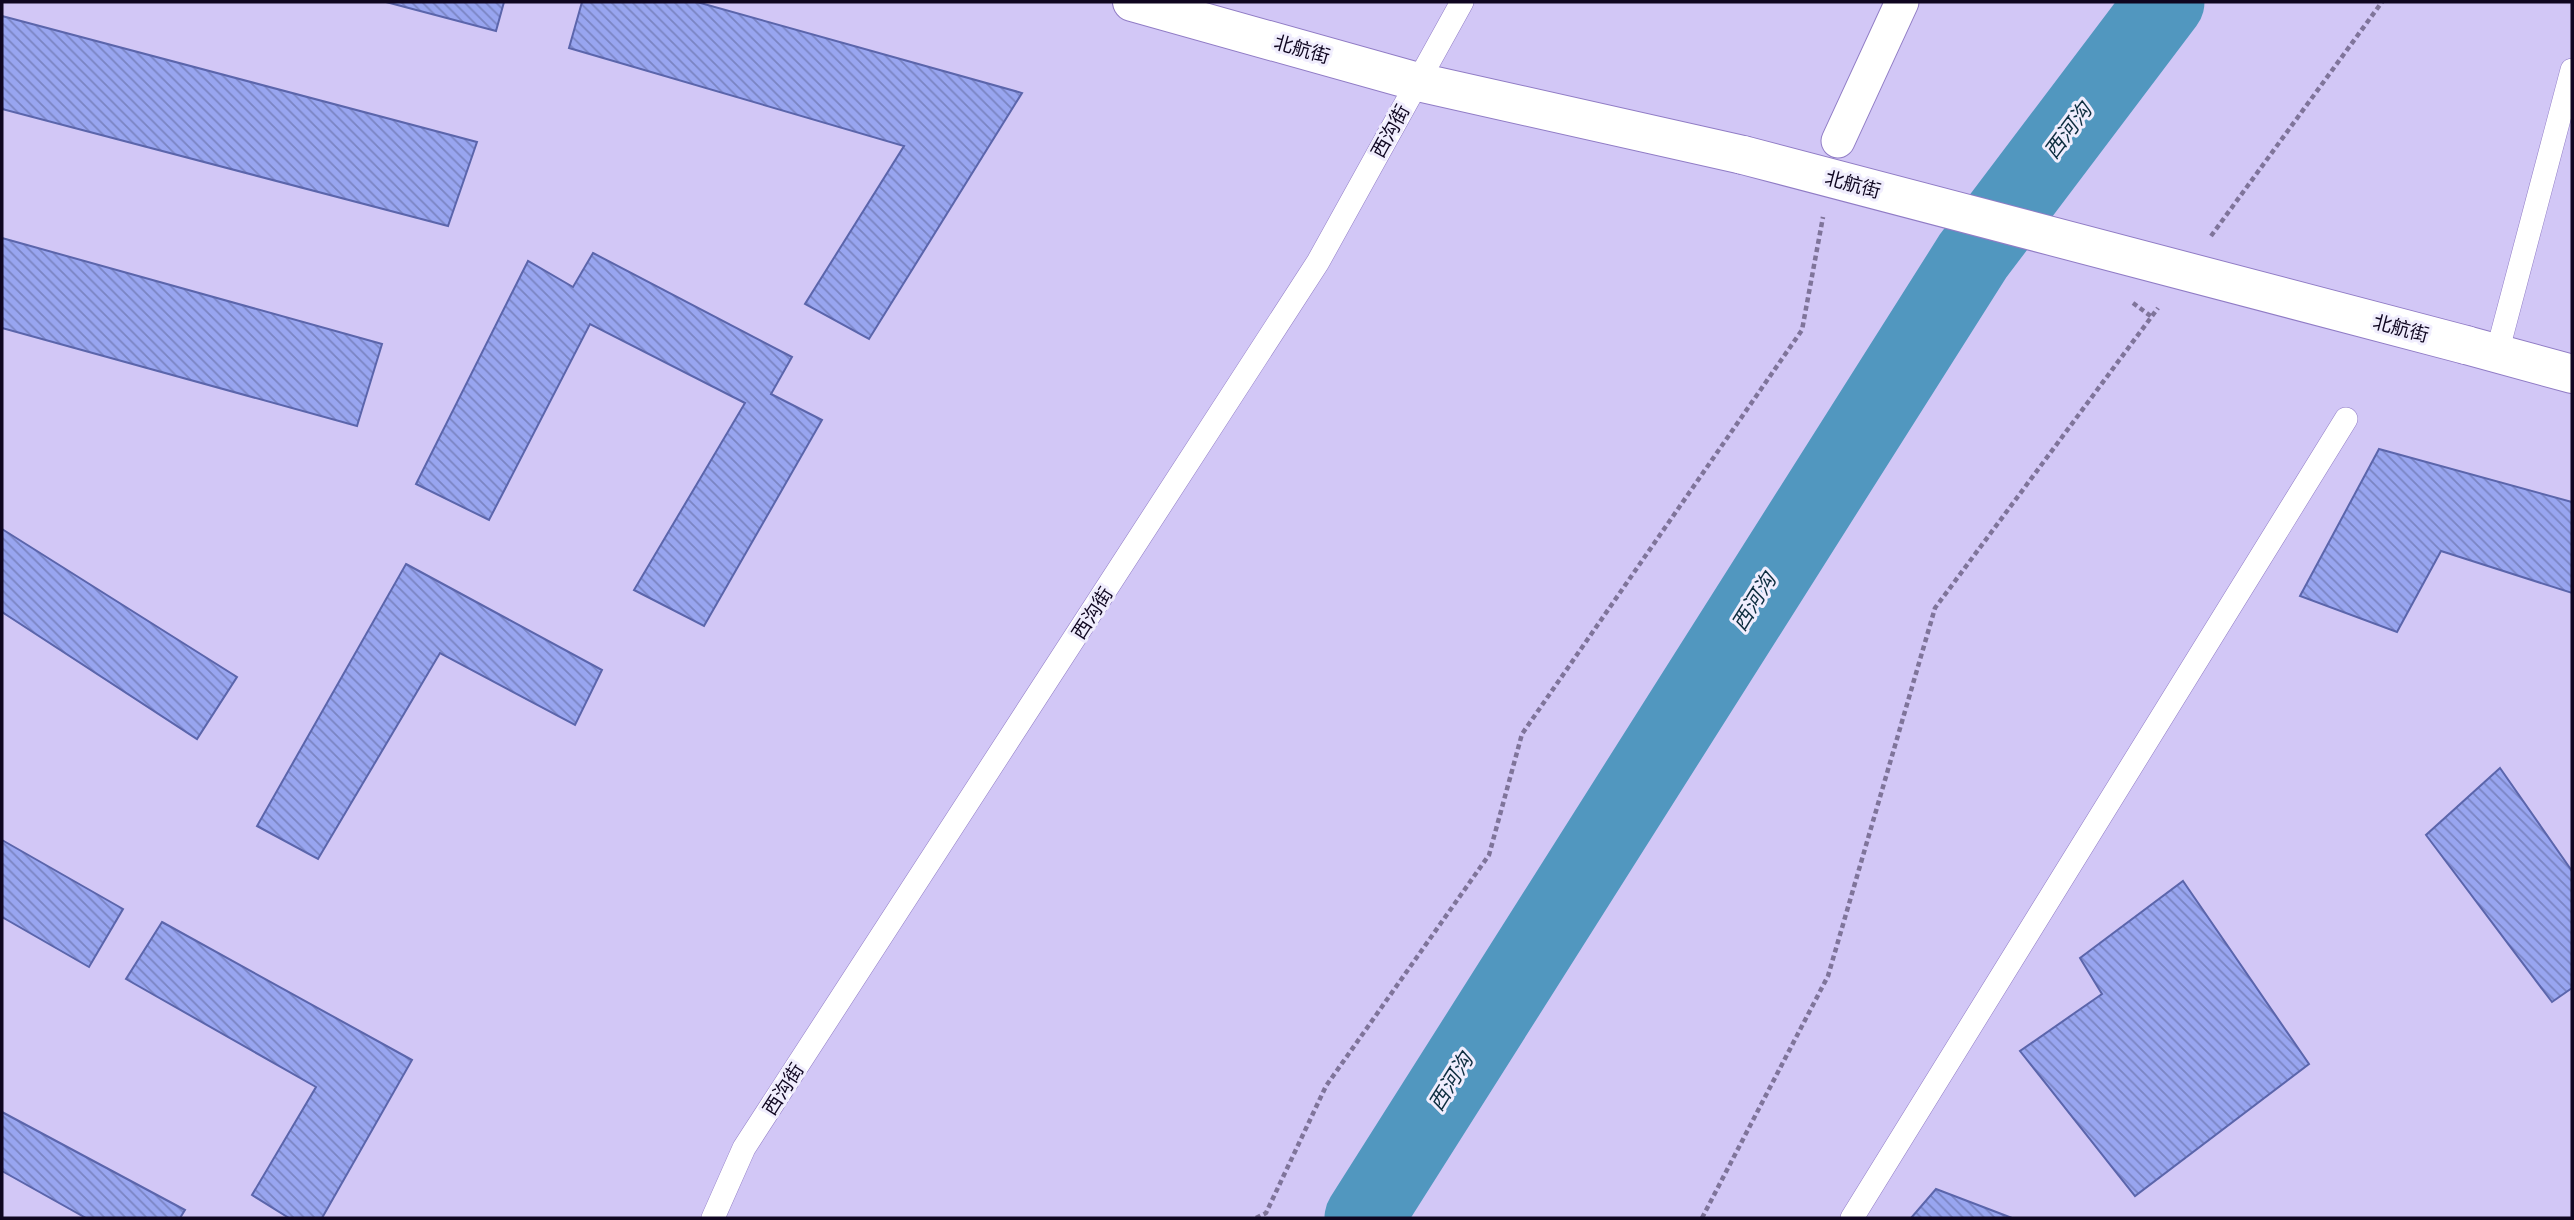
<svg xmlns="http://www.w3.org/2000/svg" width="2574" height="1220" font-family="Barlow,'Noto Sans SC',sans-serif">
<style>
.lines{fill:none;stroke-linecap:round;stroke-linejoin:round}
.river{stroke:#5197bf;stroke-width:79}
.building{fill:url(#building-back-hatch);stroke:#5b65ab;stroke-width:2}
.service-casing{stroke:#907cc5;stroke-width:24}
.pedestrian-casing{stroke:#907cc5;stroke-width:35}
.tertiary-casing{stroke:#907cc5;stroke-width:40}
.path{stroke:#7f749a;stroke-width:4.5;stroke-dasharray:5 3.5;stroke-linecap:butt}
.service{stroke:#fff;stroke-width:23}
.pedestrian{stroke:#fff;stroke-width:33}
.tertiary{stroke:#fff;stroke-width:38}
.tertiary-bridge-casing{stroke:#907cc5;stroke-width:40;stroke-linecap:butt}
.tertiary-bridge{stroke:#fff;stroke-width:38}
.labels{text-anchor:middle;stroke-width:6;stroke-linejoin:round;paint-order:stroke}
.street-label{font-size:19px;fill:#0f0620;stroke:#f0edfd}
.water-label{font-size:21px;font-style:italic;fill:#0d2d3f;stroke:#f0edfd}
</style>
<defs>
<pattern id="building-back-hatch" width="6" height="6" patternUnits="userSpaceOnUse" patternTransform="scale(1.75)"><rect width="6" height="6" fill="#98a5f0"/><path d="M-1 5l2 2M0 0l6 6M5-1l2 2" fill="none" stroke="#7a84c2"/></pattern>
</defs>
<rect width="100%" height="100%" fill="#d2c7f6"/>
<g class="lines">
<polyline class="river" points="1364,1218 1973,256 2165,2"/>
</g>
<g class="building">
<polygon points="386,2 504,2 496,31"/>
<polygon points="582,2 697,2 1022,93 869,339 805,304 904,146 569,48"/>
<polygon points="2,16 477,142 448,226 2,109"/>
<polygon points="2,238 382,344 357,426 2,328"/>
<polygon points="593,253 792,357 771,394 822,420 704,626 634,590 745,403 590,324 489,520 416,484 528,261 573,287"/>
<polygon points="2379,449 2572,502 2572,593 2441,551 2397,632 2300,596"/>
<polygon points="2,529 237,677 197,739 2,612"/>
<polygon points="406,564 602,670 575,725 440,653 318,859 257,826"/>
<polygon points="2500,768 2572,871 2572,988 2552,1002 2426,835"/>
<polygon points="2,840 123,909 89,967 2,917"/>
<polygon points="2183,881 2309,1064 2135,1196 2020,1051 2102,994 2080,958"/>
<polygon points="162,922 412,1060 322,1218 289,1218 252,1195 316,1087 126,979"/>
<polygon points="2,1112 185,1210 180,1218 86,1218 2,1171"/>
<polygon points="1936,1189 2012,1218 1911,1218"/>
</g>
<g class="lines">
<g class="service-casing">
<g id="service">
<polyline points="2497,353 2572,70"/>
<polyline points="713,1218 744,1148 1318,262 1462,2"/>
<polyline points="1852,1218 2346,419"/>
</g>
</g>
<g class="pedestrian-casing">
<polyline id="pedestrian" points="1838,141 1902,2"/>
</g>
<g class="tertiary-casing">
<g id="tertiary">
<polyline points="1132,2 1418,82 1743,155"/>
<polyline points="2466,345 2572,374"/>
</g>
</g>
<g class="path">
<polyline points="2211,236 2382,2"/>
<polyline points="2133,303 2152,317"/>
<polyline points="1256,1218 1266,1213 1326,1086 1489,855 1522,734 1802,330 1823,217"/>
<polyline points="1702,1218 1828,976 1935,608 2158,308"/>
</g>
<use href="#service" class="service"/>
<use href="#pedestrian" class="pedestrian"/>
<use href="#tertiary" class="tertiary"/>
<g class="tertiary-bridge-casing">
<polyline id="tertiary-bridge" points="1743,155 2466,345"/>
</g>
<use href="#tertiary-bridge" class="tertiary-bridge"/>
</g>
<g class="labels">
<g class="street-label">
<text transform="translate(1302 49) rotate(16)" y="7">北航街</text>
<text transform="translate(1390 131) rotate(-61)" y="7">西沟街</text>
<text transform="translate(1853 184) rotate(15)" y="7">北航街</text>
<text transform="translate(2401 328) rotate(15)" y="7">北航街</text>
<text transform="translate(1092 613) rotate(-57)" y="7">西沟街</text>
<text transform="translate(783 1089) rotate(-57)" y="7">西沟街</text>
</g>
<g class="water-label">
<text transform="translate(2068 131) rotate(-53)" y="7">西河沟</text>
<text transform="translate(1754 602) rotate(-58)" y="7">西河沟</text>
<text transform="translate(1451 1082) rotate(-58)" y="7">西河沟</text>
</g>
</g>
<rect width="2574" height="1220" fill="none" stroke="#0f0620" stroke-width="7"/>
</svg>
